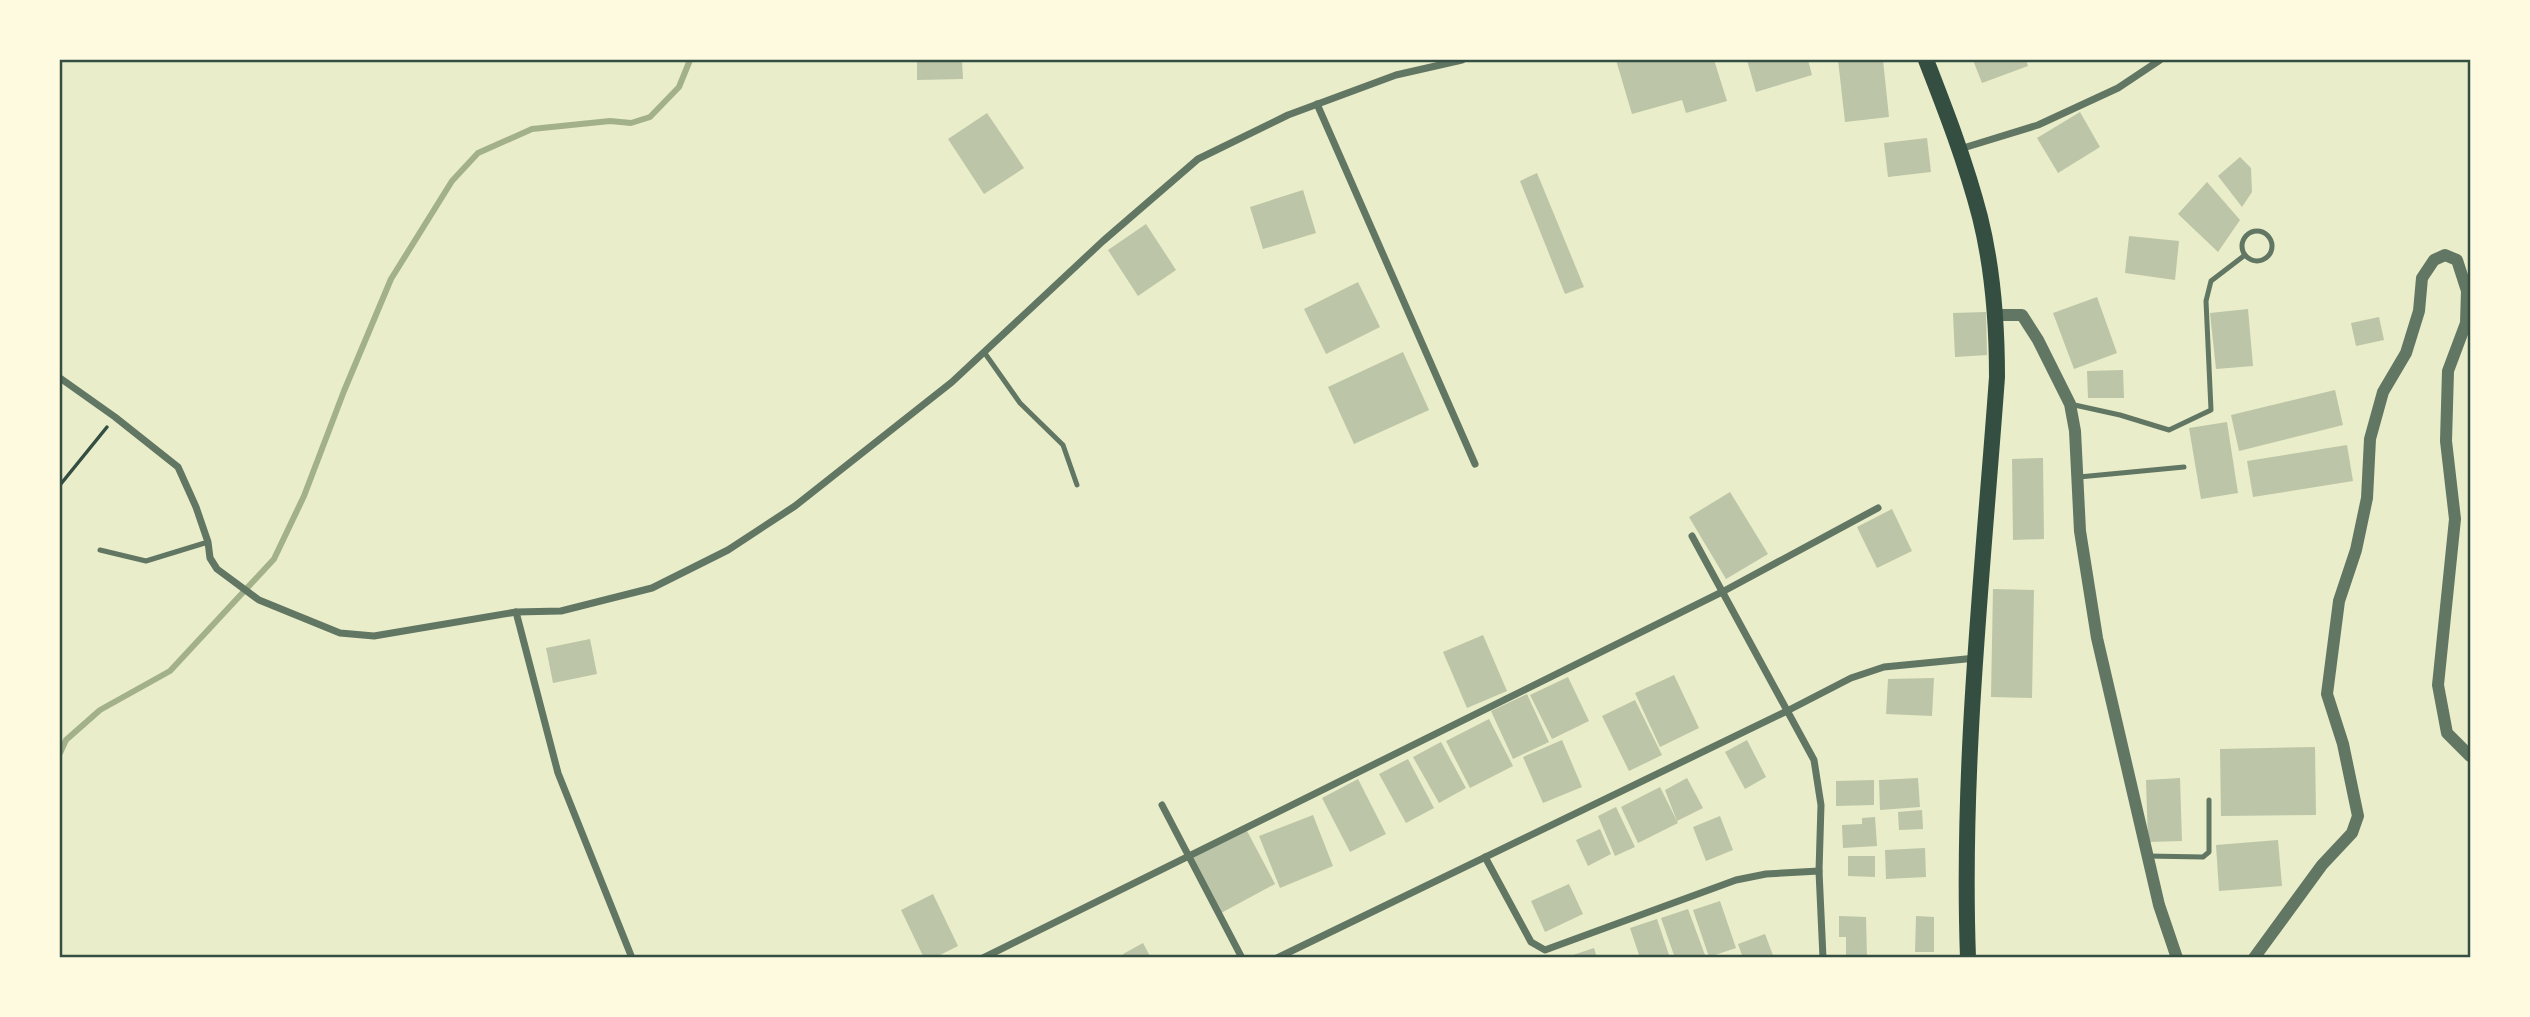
<svg xmlns="http://www.w3.org/2000/svg" width="2530" height="1017" font-family="'Crimson Pro',serif">
<style>
.lines{fill:none;stroke-linecap:round;stroke-linejoin:round}
.stream{stroke:#a3b18a;stroke-width:6}
.building{fill:#bcc5a7}
.path{stroke:#344e41;stroke-width:3.5}
.service{stroke:#617663;stroke-width:5}
.minor{stroke:#617663;stroke-width:7}
.tertiary{stroke:#617663;stroke-width:12}
.primary{stroke:#344e41;stroke-width:16}
.neatline{fill:none;stroke:#344e41;stroke-width:2.5}
</style>
<rect width="100%" height="100%" fill="#e9edc9"/>
<g class="lines">
<polyline class="stream" points="60,753 66,740 100,710 170,671 274,559 304,496 344,391 391,279 452,181 478,153 532,129 610,121 631,123 650,117 679,87 690,60"/>
</g>
<g class="building">
<polygon points="917,60 962,60 963,79 917,80"/>
<polygon points="1616,60 1714,60 1727,101 1686,113 1682,100 1632,114"/>
<polygon points="1747,60 1808,60 1812,75 1756,92"/>
<polygon points="1838,60 1883,60 1889,117 1845,122"/>
<polygon points="1973,60 2026,60 2028,66 1982,83"/>
<polygon points="2080,112 2100,147 2058,173 2037,138"/>
<polygon points="987,113 1024,168 984,194 948,139"/>
<polygon points="1927,138 1931,172 1888,177 1884,143"/>
<polygon points="2240,157 2251,168 2252,192 2242,207 2218,176"/>
<polygon points="1537,173 1584,287 1565,294 1520,181"/>
<polygon points="2207,182 2240,220 2218,252 2178,214"/>
<polygon points="1303,190 1316,233 1263,249 1250,207"/>
<polygon points="1146,224 1176,270 1138,296 1108,250"/>
<polygon points="2129,236 2179,241 2175,280 2125,273"/>
<polygon points="1358,282 1380,327 1326,354 1304,309"/>
<polygon points="2097,297 2117,353 2074,369 2053,313"/>
<polygon points="2248,309 2253,366 2216,369 2210,313"/>
<polygon points="1986,312 1987,355 1955,357 1953,313"/>
<polygon points="2379,317 2384,340 2356,346 2351,323"/>
<polygon points="1403,352 1429,410 1354,444 1328,387"/>
<polygon points="2123,370 2124,398 2088,398 2087,371"/>
<polygon points="2335,390 2343,425 2239,451 2231,415"/>
<polygon points="2227,422 2238,493 2201,499 2189,428"/>
<polygon points="2347,445 2353,481 2253,497 2247,461"/>
<polygon points="2043,458 2044,539 2013,540 2012,459"/>
<polygon points="1730,492 1768,554 1726,579 1689,517"/>
<polygon points="1892,509 1912,551 1877,568 1857,527"/>
<polygon points="1993,589 2034,590 2032,698 1991,697"/>
<polygon points="1483,635 1507,691 1467,708 1443,652"/>
<polygon points="590,639 597,674 553,683 546,648"/>
<polygon points="1674,675 1699,728 1660,747 1635,693"/>
<polygon points="1568,677 1589,721 1552,739 1530,695"/>
<polygon points="1934,678 1932,716 1886,714 1888,679"/>
<polygon points="1527,694 1549,742 1513,759 1491,711"/>
<polygon points="1635,700 1662,755 1629,771 1602,716"/>
<polygon points="1489,719 1513,766 1470,788 1446,741"/>
<polygon points="1562,740 1582,787 1543,803 1523,757"/>
<polygon points="1747,740 1766,777 1745,789 1725,752"/>
<polygon points="1441,742 1466,788 1439,803 1413,757"/>
<polygon points="2315,747 2316,815 2221,816 2220,749"/>
<polygon points="1408,759 1434,808 1406,823 1379,774"/>
<polygon points="1687,778 1703,808 1677,821 1665,790"/>
<polygon points="1918,778 1920,807 1880,810 1879,780"/>
<polygon points="2180,778 2182,841 2148,842 2146,780"/>
<polygon points="1358,779 1386,834 1350,852 1322,798"/>
<polygon points="1874,780 1874,805 1836,806 1836,781"/>
<polygon points="1660,787 1678,823 1638,843 1621,807"/>
<polygon points="1616,807 1635,847 1615,856 1598,816"/>
<polygon points="1922,810 1923,829 1899,830 1898,812"/>
<polygon points="1313,815 1333,866 1280,888 1259,836"/>
<polygon points="1720,816 1733,850 1706,861 1693,827"/>
<polygon points="1875,817 1877,846 1843,848 1842,825 1862,824 1862,818"/>
<polygon points="1246,829 1275,884 1221,913 1192,858"/>
<polygon points="1600,829 1611,854 1588,866 1576,840"/>
<polygon points="2278,840 2282,886 2219,891 2216,845"/>
<polygon points="1925,848 1926,877 1886,879 1885,850"/>
<polygon points="1848,856 1875,856 1875,877 1848,876"/>
<polygon points="1569,884 1583,914 1545,932 1531,901"/>
<polygon points="933,894 958,946 934,958 924,958 901,910"/>
<polygon points="1720,901 1736,948 1709,957 1693,910"/>
<polygon points="1688,909 1705,955 1675,958 1661,918"/>
<polygon points="1839,916 1866,917 1867,958 1846,958 1846,937 1839,937"/>
<polygon points="1916,916 1934,917 1934,952 1915,952"/>
<polygon points="1657,919 1670,958 1640,958 1630,928"/>
<polygon points="1765,934 1774,958 1743,958 1738,944"/>
<polygon points="1143,943 1151,958 1124,958 1123,954"/>
<polygon points="1594,948 1597,958 1567,958 1567,957"/>
</g>
<g class="lines">
<polyline class="path" points="60,485 107,427"/>
<g class="service">
<circle cx="2257" cy="246" r="15"/>
<polyline points="984,352 1020,403 1063,445 1077,485"/>
<polyline points="2070,404 2120,415 2169,430 2211,410 2206,301 2211,281 2245,255"/>
<polyline points="2079,477 2184,467"/>
<polyline points="100,550 146,561 208,542"/>
<polyline points="2147,856 2203,857 2209,852 2209,800"/>
</g>
<g class="minor">
<polyline points="1317,104 1475,464"/>
<polyline points="1960,149 2038,125 2118,88 2160,60"/>
<polyline points="60,378 115,417 178,467 196,507 208,542 210,558 217,569 259,600 340,633 374,636 516,612 561,611 652,588 728,550 795,506 952,382 1103,241 1198,159 1288,115 1396,75 1462,60"/>
<polyline points="1692,536 1814,760 1821,805 1819,871 1823,958"/>
<polyline points="516,612 558,773 632,958"/>
<polyline points="1162,805 1242,958"/>
<polyline points="1485,857 1531,942 1545,950 1736,880 1766,874 1819,871"/>
<polyline points="983,958 1724,591 1878,508"/>
<polyline points="1277,958 1787,711 1851,678 1884,667 1976,658"/>
</g>
<g class="tertiary">
<polyline points="1996,315 2022,315 2038,340 2070,404 2075,431 2080,531 2097,638 2159,905 2177,958"/>
<polyline points="2254,958 2322,865 2352,833 2358,816 2343,744 2327,694 2339,601 2356,550 2367,498 2370,439 2383,392 2406,353 2419,311 2422,278 2434,260 2445,255 2457,260 2467,291 2466,323 2448,371 2446,441 2455,519 2438,685 2447,733 2470,756"/>
</g>
<path class="primary" d="M1926,60C1946,111 1966,163 1980,217C1993,269 1997,323 1997,377C1983,570 1961,764 1968,958"/>
</g>
<rect width="2530" height="1017" fill="none" stroke="#fefae0" stroke-width="122"/>
<rect x="61" y="61" width="2408" height="895" class="neatline"/>
</svg>
